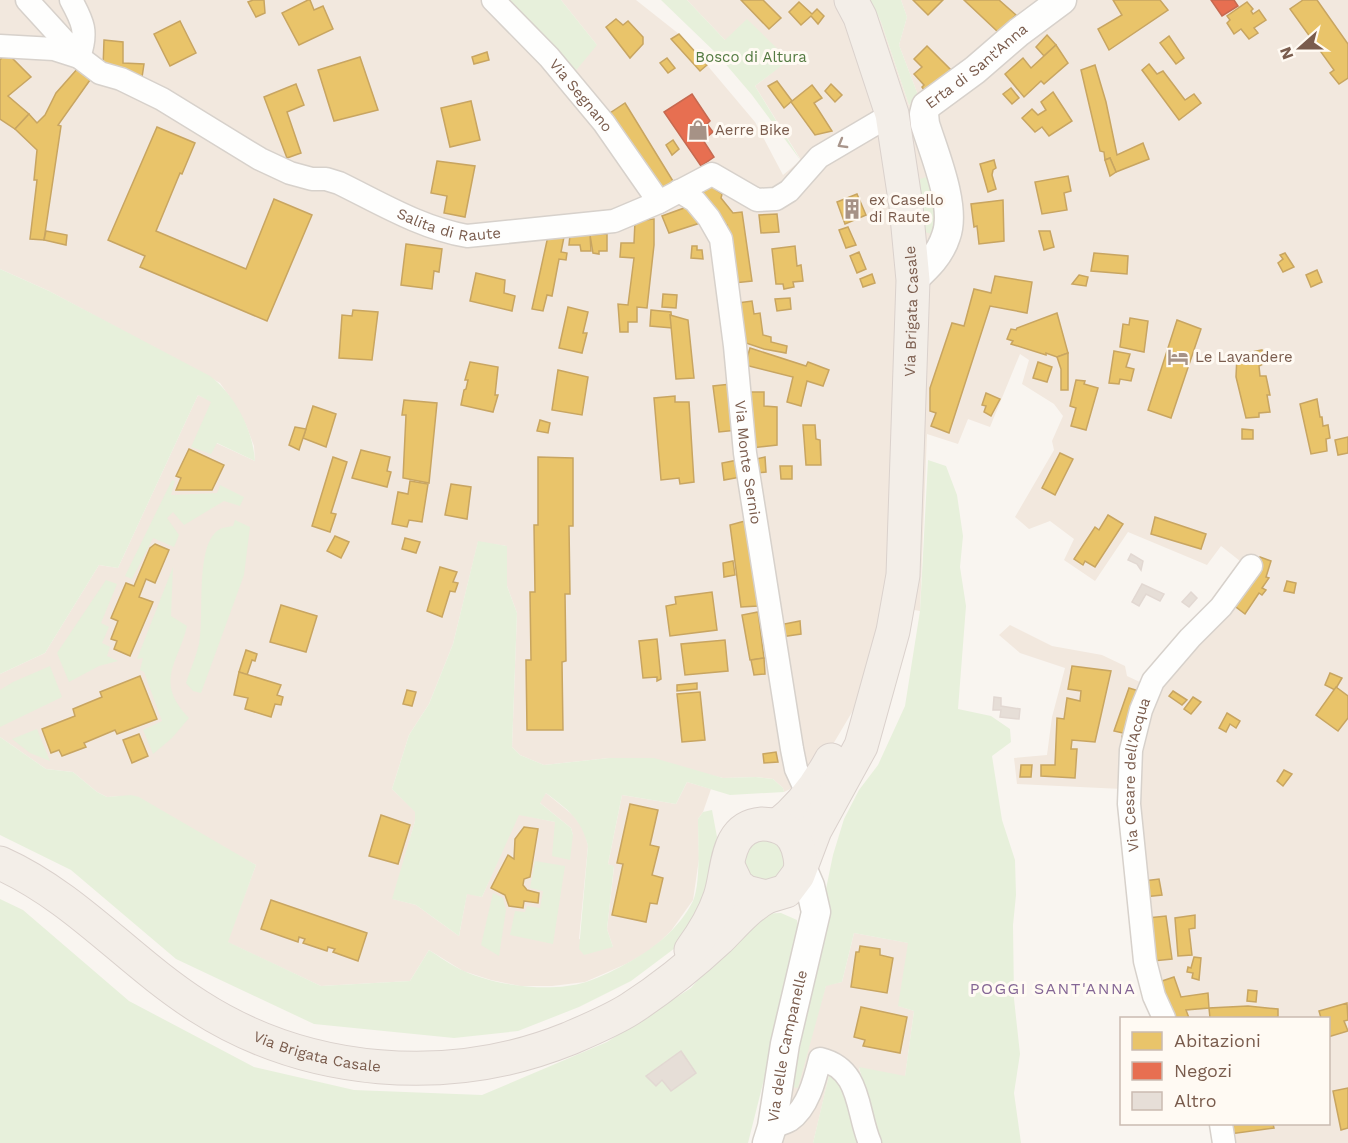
<svg xmlns="http://www.w3.org/2000/svg" width="1348" height="1143" font-family="'Work Sans',sans-serif">
<style>
.residential{fill:#f2e8de}
.green{fill:#e7f0db}
.homes{fill:#e9c46a;stroke:#c8a561;stroke-width:1.5}
.shops{fill:#e76f51;stroke:#c66950;stroke-width:1.5}
.building{fill:#e6ded7;stroke:#e2d8d2;stroke-width:1.5}
.lines{fill:none;stroke-linecap:round;stroke-linejoin:round}
.minor-casing{stroke:#d7d1cb;stroke-width:25}
.tertiary-casing{stroke:#d7d1cb;stroke-width:31}
.primary-casing{stroke:#dad1cc;stroke-width:35}
.minor{stroke:#fefefd;stroke-width:22}
.tertiary{stroke:#fefefd;stroke-width:28}
.primary{stroke:#f3eee8;stroke-width:33}
.oneway{stroke:#a8958b}
.labels{text-anchor:middle;stroke-width:6;stroke-linejoin:round;paint-order:stroke}
.park-label{font-size:15px;fill:#537a41;stroke:#fffaf3}
.street-label{font-size:15px;fill:#7a5c4d;stroke:#fffaf3}
.poi-label{font-size:15px;fill:#7a5c4d;stroke:#fffaf3;text-anchor:start}
.neighbourhood-label{font-size:16px;letter-spacing:1.5px;fill:#846695;stroke:#fffaf3}
</style>
<rect width="100%" height="100%" fill="#f9f5f0"/>
<g class="residential">
<polygon points="0,0 505,0 597,45 561,0 636,0 679,34 707,65 755,122 783,175 801,160 755,86 788,60 725,40 687,0 870,0 881,22 909,105 918,95 899,45 907,17 901,0 1348,0 1348,1143 1212,1143 1209,1124 1328,1124 1328,1018 1155,1018 1137,976 1122,789 1017,784 1014,758 1047,755 1052,717 1065,668 1020,653 999,635 1010,625 1052,646 1102,655 1125,666 1127,676 1142,683 1174,642 1233,575 1240,561 1221,546 1207,565 1128,532 1095,581 1064,560 1074,539 1050,521 1029,529 1015,517 1054,450 1052,441 1063,416 1054,404 1022,384 1029,360 1020,354 990,427 968,419 958,444 927,434 920,611 885,605 858,702 813,778 784,792 783,788 773,779 756,777 723,778 698,772 609,758 544,765 520,755 512,747 517,613 507,586 507,546 478,542 453,644 429,704 409,735 392,789 415,811 415,821 393,899 416,905 459,936 467,893 482,897 518,814 555,822 573,835 571,828 539,802 546,793 574,816 584,830 588,846 579,939 613,947 607,929 614,867 608,864 622,795 676,804 687,782 711,789 703,812 698,819 699,859 693,900 671,931 651,950 626,964 585,982 552,986 520,986 491,980 463,971 429,950 410,981 321,986 227,942 256,865 121,796 107,797 97,792 73,772 46,769 0,737 0,674 45,653 99,565 118,568 198,395 211,401 216,443 255,461 254,446 246,425 232,400 220,383 49,291 0,269"/>
<polygon points="854,933 909,943 899,1006 914,1011 905,1077 859,1068 879,1143 861,1143 829,1076 813,1143 774,1143 785,1086 813,1030 826,985 842,982"/>
</g>
<g class="green">
<polygon points="506,0 561,0 597,45 573,74"/>
<polygon points="661,0 687,0 725,40 747,19 789,60 755,86 801,161 752,95 717,54"/>
<polygon points="870,0 901,0 907,17 899,45 918,95 909,105 881,22"/>
<polygon points="930,176 937,194 934,235 925,232 923,227 920,179"/>
<path d="M0,269L49,291L210,376C235,395 253,430 255,461L217,443L211,454L191,447L211,402L198,395L118,568L99,565L45,653L0,674Z"/>
<polygon points="928,460 946,466 957,495 963,536 960,567 966,606 958,709 991,716 1010,729 1011,742 992,756 1002,820 1015,860 1016,895 1013,925 1014,999 1020,1054 1014,1093 1021,1143 879,1143 859,1067 905,1076 914,1011 898,1006 908,943 854,933 842,982 826,986 798,1088 785,1086 833,855 844,819 859,790 878,765 905,706 920,611"/>
<polygon points="172,480 175,481 171,495 217,493 220,485 244,497 240,506 224,501 184,525 173,512 167,518 179,535 174,547 153,538 132,579 125,576"/>
<path d="M235,520L250,527L244,575L201,693L193,691L186,683C190,670 196,657 199,644C205,616 194,543 220,529C224,527 229,527 233,526Z"/>
<path d="M478,541L507,546V586L517,613L512,747L520,755L544,765L609,758H654L723,778L756,777L773,779L783,788L784,792L730,795L687,782L676,804L622,795L608,864L614,866L607,929L613,947L584,955L579,949L588,846C581,818 568,810 546,793L540,803L571,828L573,835L570,860L552,856L555,822L519,815L482,897L467,894L459,936L416,905L392,899L415,821V812L392,789L409,735L429,704L453,644Z"/>
<path d="M173,567L171,616L187,626C178,664 154,681 189,718L172,738L153,754L143,730L162,721L144,672L140,670L143,658L137,659Z"/>
<polygon points="106,580 117,584 101,623 109,627 102,643 110,647 107,656 118,661 99,666 69,682 57,653"/>
<polygon points="50,666 62,697 0,727 0,690 13,682"/>
<polygon points="37,729 50,761 30,753 12,739"/>
<path d="M0,737L46,769L73,772L97,792L107,797L131,795L139,797L256,865L228,942L321,986L410,981L429,950C440,957 452,966 464,971C497,986 551,993 586,982C601,977 617,969 631,961C656,947 680,927 693,901C701,883 698,839 698,819L703,812L712,810L717,837L706,900L675,948L631,981L579,1007L518,1031L454,1038L314,1024L176,959L71,870L0,835Z"/>
<polygon points="757,840 777,840 789,865 774,883 751,879 743,865 746,850"/>
<polygon points="535,861 565,866 553,944 510,935 515,911 525,912 527,906 540,908 543,891 530,888"/>
<polygon points="493,893 503,898 506,910 499,956 481,945"/>
<polygon points="0,899 23,910 129,1001 254,1067 354,1090 482,1095 607,1042 691,988 739,932 759,914 781,913 797,920 799,940 748,1143 0,1143"/>
<polygon points="829,1075 839,1084 861,1143 813,1143"/>
</g>
<g class="homes">
<polygon points="253,0 264,0 265,13 256,17 248,2"/>
<polygon points="308,0 310,0 314,10 323,6 333,29 299,45 282,13"/>
<polygon points="741,0 763,0 781,18 769,29"/>
<polygon points="913,0 943,0 928,15"/>
<polygon points="964,0 999,0 1016,15 998,32"/>
<polygon points="1113,0 1160,0 1168,10 1109,50 1098,29 1122,15"/>
<polygon points="1303,0 1317,0 1348,44 1348,78 1339,84 1330,73 1334,70 1290,9"/>
<polygon points="799,2 812,14 817,9 824,16 818,24 811,16 801,25 789,12"/>
<polygon points="1247,2 1253,9 1251,11 1253,14 1259,10 1266,20 1254,28 1258,33 1249,39 1241,29 1234,34 1227,23 1230,20 1227,16"/>
<polygon points="616,19 623,25 628,21 643,37 643,44 630,58 606,27"/>
<polygon points="180,21 196,53 170,66 154,34"/>
<polygon points="679,34 707,65 700,71 671,39"/>
<polygon points="1047,35 1056,45 1044,56 1036,47"/>
<polygon points="1169,36 1184,58 1176,64 1160,43"/>
<polygon points="104,40 123,42 123,63 144,64 141,84 103,68"/>
<polygon points="1056,45 1068,63 1044,84 1041,81 1024,97 1005,74 1023,58 1031,68"/>
<polygon points="927,46 956,75 927,94 922,87 924,85 914,74 922,67 914,59"/>
<polygon points="487,52 489,60 474,64 472,57"/>
<polygon points="4,55 11,57 31,77 8,96 29,114 15,129 0,119 0,60"/>
<polygon points="360,57 378,110 334,121 318,70"/>
<polygon points="667,58 675,68 668,73 660,63"/>
<polygon points="1149,64 1157,74 1163,71 1185,100 1194,94 1201,103 1179,120 1142,70"/>
<polygon points="1095,65 1106,102 1117,155 1143,143 1149,159 1116,172 1110,158 1105,160 1104,152 1100,151 1081,70"/>
<polygon points="78,68 90,80 58,125 61,126 44,240 30,239 37,180 34,180 37,150 15,129 29,114 37,123 45,115 56,93"/>
<polygon points="777,81 792,101 784,108 768,86"/>
<polygon points="296,84 304,105 287,112 301,153 287,158 264,97"/>
<polygon points="831,84 842,95 835,102 825,91"/>
<polygon points="812,85 822,98 814,103 832,131 815,135 791,102"/>
<polygon points="1011,88 1019,98 1012,104 1003,94"/>
<polygon points="1053,92 1072,121 1049,136 1042,127 1035,132 1022,118 1032,109 1038,115 1046,110 1041,102"/>
<polygon points="471,101 480,140 450,147 441,108"/>
<polygon points="625,103 676,186 659,189 610,113"/>
<polygon points="157,127 195,143 182,174 180,173 156,231 246,269 274,199 312,215 267,321 140,267 145,256 108,240"/>
<polygon points="673,140 679,149 672,155 666,145"/>
<polygon points="1110,158 1116,172 1110,176 1105,160"/>
<polygon points="994,160 996,168 993,170 992,175 996,189 988,192 980,164"/>
<polygon points="437,161 475,166 465,217 444,213 447,196 431,193"/>
<polygon points="1068,176 1071,191 1064,193 1067,210 1042,214 1035,182"/>
<polygon points="712,187 722,194 721,198 733,213 742,212 752,281 734,283 727,225 723,225 705,201 703,192 705,188"/>
<polygon points="857,194 866,215 845,224 837,202"/>
<polygon points="1003,200 1004,241 979,244 977,226 974,227 971,204"/>
<polygon points="687,207 700,223 669,233 662,216"/>
<polygon points="777,214 779,232 761,233 759,215"/>
<polygon points="654,219 654,245 647,308 637,307 637,322 628,322 628,332 620,332 618,304 628,305 634,258 620,257 621,243 634,243 635,221"/>
<polygon points="848,227 856,245 846,248 839,230"/>
<polygon points="46,231 67,235 66,245 44,240"/>
<polygon points="1039,231 1050,231 1054,247 1044,250"/>
<polygon points="607,234 607,251 599,251 599,254 593,253 590,235"/>
<polygon points="570,235 590,235 591,251 581,251 580,245 569,245"/>
<polygon points="548,236 564,237 561,252 567,253 566,260 559,259 552,296 547,295 543,311 532,309"/>
<polygon points="406,244 442,249 439,272 434,271 432,289 401,285"/>
<polygon points="692,246 697,246 697,250 702,250 703,259 691,258"/>
<polygon points="795,246 797,266 801,265 803,281 793,282 794,287 784,289 783,284 776,284 772,249"/>
<polygon points="859,252 866,269 857,273 850,256"/>
<polygon points="1094,253 1128,256 1127,274 1091,271"/>
<polygon points="1285,253 1294,267 1283,272 1278,263 1283,259 1280,255"/>
<polygon points="1317,270 1322,282 1311,287 1306,275"/>
<polygon points="476,273 505,280 504,293 515,296 512,311 470,301"/>
<polygon points="872,274 875,283 863,287 860,279"/>
<polygon points="1079,275 1088,277 1086,286 1072,284"/>
<polygon points="995,276 1032,282 1027,313 990,306 949,433 931,426 936,413 930,411 930,388 952,323 964,326 974,289 991,293"/>
<polygon points="663,294 677,295 676,308 662,307"/>
<polygon points="790,298 791,309 777,311 775,299"/>
<polygon points="752,301 754,314 760,313 763,335 771,337 771,342 787,346 786,353 764,349 743,342 738,303"/>
<polygon points="568,307 588,312 583,333 587,333 582,353 559,348"/>
<polygon points="353,310 378,312 372,360 339,358 342,315 352,316"/>
<polygon points="651,310 671,312 672,328 650,326"/>
<polygon points="1057,313 1068,353 1057,357 1046,353 1046,355 1011,344 1013,341 1007,339 1011,329 1016,330 1017,328"/>
<polygon points="670,315 688,320 694,378 676,379"/>
<polygon points="1130,318 1148,321 1144,352 1120,347 1123,324 1129,325"/>
<polygon points="1177,320 1201,329 1171,418 1148,410"/>
<polygon points="750,348 806,366 808,362 829,370 823,386 807,381 801,406 787,402 793,377 745,365"/>
<polygon points="1262,350 1265,363 1259,366 1260,376 1266,376 1270,395 1267,395 1270,412 1259,413 1259,417 1246,418 1236,377 1237,355"/>
<polygon points="1114,351 1130,354 1126,367 1134,369 1131,381 1120,379 1119,384 1109,383"/>
<polygon points="1068,353 1068,390 1061,390 1061,369 1057,357"/>
<polygon points="470,362 498,367 495,395 498,395 493,412 461,405 464,390 466,389 468,380 465,380"/>
<polygon points="1038,362 1052,367 1047,382 1033,378"/>
<polygon points="558,370 588,377 582,415 552,410"/>
<polygon points="1076,380 1085,381 1084,384 1098,388 1086,430 1071,426 1076,408 1070,406"/>
<polygon points="731,384 737,430 719,432 713,386"/>
<polygon points="749,392 764,392 764,406 777,407 777,445 751,448"/>
<polygon points="986,393 1000,399 991,416 984,412 986,406 982,405"/>
<polygon points="675,396 675,402 689,402 694,482 680,484 679,478 661,480 654,398"/>
<polygon points="1317,399 1320,417 1322,417 1323,426 1328,425 1330,438 1326,439 1327,451 1311,454 1300,404"/>
<polygon points="404,400 437,403 429,483 403,478 406,415 402,415"/>
<polygon points="313,406 336,414 326,447 303,438"/>
<polygon points="540,420 550,423 548,433 537,431"/>
<polygon points="803,425 815,425 816,439 820,440 821,465 806,465"/>
<polygon points="295,427 306,429 299,450 289,445"/>
<polygon points="1242,429 1253,430 1253,439 1242,439"/>
<polygon points="1348,437 1348,453 1338,455 1335,440"/>
<polygon points="189,449 224,465 212,490 176,490 181,478 176,476"/>
<polygon points="361,450 390,457 387,471 391,472 387,487 352,478"/>
<polygon points="1060,453 1073,459 1055,495 1042,488"/>
<polygon points="333,457 347,462 331,513 336,514 330,532 312,526"/>
<polygon points="538,457 573,458 573,526 569,526 570,594 565,594 566,661 562,662 563,730 527,730 526,660 531,660 530,592 535,592 534,525 538,525"/>
<polygon points="765,457 766,472 757,473 756,459"/>
<polygon points="738,460 741,477 724,480 722,463"/>
<polygon points="780,466 792,466 792,479 781,479"/>
<polygon points="410,481 428,484 422,522 409,520 407,527 392,524 398,492 408,494"/>
<polygon points="451,484 471,487 467,519 445,515"/>
<polygon points="1108,515 1123,524 1095,567 1085,561 1083,565 1074,559 1095,527 1099,530"/>
<polygon points="1155,517 1206,534 1201,549 1151,534"/>
<polygon points="745,521 758,606 741,607 730,525"/>
<polygon points="335,536 349,542 341,558 327,551"/>
<polygon points="405,538 420,542 416,553 402,549"/>
<polygon points="155,544 169,550 155,583 146,579 139,597 153,602 130,656 114,649 117,641 111,639 118,621 111,618 126,583 134,586 150,548"/>
<polygon points="1260,557 1271,561 1266,577 1269,578 1262,588 1266,590 1262,595 1259,593 1245,614 1232,604"/>
<polygon points="733,561 735,575 724,577 723,563"/>
<polygon points="440,567 457,572 453,582 458,583 455,592 450,591 442,617 427,611"/>
<polygon points="1287,581 1296,583 1294,593 1284,591"/>
<polygon points="712,592 717,630 670,636 666,606 676,604 675,597"/>
<polygon points="281,605 317,616 306,652 270,642"/>
<polygon points="758,612 764,658 750,660 742,615"/>
<polygon points="800,621 801,634 781,637 779,625"/>
<polygon points="657,639 661,679 657,681 657,677 643,678 639,641"/>
<polygon points="725,640 728,671 685,675 681,644"/>
<polygon points="246,650 257,654 255,661 252,660 247,675 239,672"/>
<polygon points="764,658 765,674 754,675 751,660"/>
<polygon points="1072,666 1111,671 1095,742 1072,740 1071,749 1077,749 1075,778 1041,776 1041,765 1055,765 1057,718 1064,719 1067,698 1080,701 1081,691 1068,689"/>
<polygon points="239,672 281,685 277,695 283,697 281,705 275,704 271,717 245,709 248,698 234,695"/>
<polygon points="1330,673 1342,678 1335,690 1325,685"/>
<polygon points="140,676 157,719 117,734 115,730 84,743 86,747 62,756 59,750 51,753 42,729 75,716 73,709 102,697 100,692"/>
<polygon points="697,683 697,689 677,691 677,685"/>
<polygon points="1336,687 1348,696 1348,718 1338,731 1316,715"/>
<polygon points="1129,688 1142,692 1127,738 1122,737 1123,733 1114,731"/>
<polygon points="407,690 416,692 412,706 403,704"/>
<polygon points="1173,691 1187,700 1182,705 1169,696"/>
<polygon points="700,692 705,740 682,742 677,694"/>
<polygon points="1193,697 1201,702 1191,714 1184,709"/>
<polygon points="1227,713 1240,721 1236,728 1230,724 1226,732 1219,728"/>
<polygon points="139,734 148,756 132,763 123,740"/>
<polygon points="776,752 778,762 764,763 763,754"/>
<polygon points="1021,765 1032,765 1031,777 1020,777"/>
<polygon points="1284,770 1292,774 1283,786 1277,781"/>
<polygon points="630,804 658,810 650,845 659,847 652,875 663,878 657,904 650,903 646,922 612,915 623,864 617,863"/>
<polygon points="381,815 410,825 398,864 369,856"/>
<polygon points="524,827 538,829 530,877 524,879 523,885 527,890 539,893 538,903 524,901 523,908 509,906 505,895 491,888 508,855 514,859 515,839"/>
<polygon points="1159,879 1162,895 1144,897 1144,881"/>
<polygon points="271,900 367,933 358,961 333,952 335,949 328,947 327,951 303,943 305,939 299,937 298,942 261,929"/>
<polygon points="1195,915 1195,928 1189,929 1192,955 1178,956 1175,918"/>
<polygon points="1166,916 1172,959 1153,961 1148,918"/>
<polygon points="860,946 880,949 880,955 893,958 887,993 851,987 856,952 859,952"/>
<polygon points="1194,957 1201,958 1199,980 1192,978 1193,973 1187,972 1188,967 1191,968"/>
<polygon points="1174,977 1181,997 1208,993 1209,1008 1186,1010 1189,1018 1171,1018 1156,983"/>
<polygon points="1248,990 1257,991 1256,1002 1247,1001"/>
<polygon points="1347,1003 1348,1020 1344,1021 1348,1031 1328,1037 1328,1018 1321,1018 1319,1011"/>
<polygon points="1248,1006 1278,1009 1278,1017 1210,1018 1209,1008"/>
<polygon points="861,1007 907,1017 900,1053 863,1046 865,1040 854,1037"/>
<polygon points="1348,1088 1348,1128 1341,1130 1333,1091"/>
<polygon points="1229,1124 1273,1124 1274,1128 1230,1134"/>
</g>
<g class="shops">
<polygon points="1211,0 1234,0 1238,6 1222,16"/>
<polygon points="692,94 710,121 707,124 713,132 703,140 714,157 701,166 664,112"/>
</g>
<g class="building">
<polygon points="1131,554 1143,561 1141,570 1137,564 1128,560"/>
<polygon points="1142,584 1164,594 1160,601 1146,594 1139,606 1132,602"/>
<polygon points="1191,592 1197,598 1189,607 1182,602"/>
<polygon points="994,697 1001,698 1001,706 1020,709 1019,719 1000,717 1001,710 993,710"/>
<polygon points="681,1051 696,1073 671,1091 662,1080 656,1086 646,1076"/>
</g>
<g class="lines">
<g class="minor-casing">
<g id="minor">
<path d="M27,0L79,57C88,32 83,22 71,0"/>
<path id="s1" d="M493,0L549,57L604,123L659,202"/>
<path id="s2" d="M0,46L54,49L79,57L100,73L121,79L162,99L260,159L290,173L312,179H326L339,183C380,203 421,228 467,236L614,221L659,202L712,174L757,200L776,199L789,191L819,157L892,114"/>
<path id="s3" d="M679,191L695,201L709,218L721,239L735,346L745,453L792,749L796,769L808,795"/>
<path id="s4" d="M1164,1018L1154,996L1145,961L1129,804L1131,750L1141,710L1153,681L1190,638L1221,607L1251,566"/>
<polyline points="1221,1124 1224,1143"/>
<path d="M772,1127C777,1125 785,1123 790,1120C808,1108 815,1079 820,1059C862,1069 856,1111 870,1143"/>
</g>
</g>
<g class="tertiary-casing">
<g id="tertiary">
<path id="s5" d="M913,280C927,267 940,255 946,236C957,207 934,153 925,124L924,114L926,106L975,70L1019,32L1062,0"/>
<path id="s6" d="M767,1143L772,1127L785,1044L816,912L810,886L801,865"/>
</g>
</g>
<g class="primary-casing">
<g id="primary">
<path d="M777,826C799,809 818,784 831,760"/>
<path id="s7" d="M0,863C76,897 129,962 198,1006C307,1076 449,1087 568,1039C589,1030 611,1021 630,1009C661,989 691,965 719,939C735,923 746,909 766,897"/>
<path id="s8" d="M728,866L737,885L746,892L766,897L786,891L798,875L815,830L861,746L893,631L903,575L913,280L906,206L892,114L860,17L851,0"/>
<path d="M691,950C702,935 714,915 720,897C729,871 724,827 762,824C771,824 780,826 788,832C798,841 800,853 801,865"/>
</g>
</g>
<use href="#minor" class="minor"/>
<use href="#tertiary" class="tertiary"/>
<use href="#primary" class="primary"/>
</g>
<defs><path id="oneway-chevron" d="M-2-3.5L2.5 0L-2 3.5" fill="none" stroke-width="1.6" stroke-linecap="round" stroke-linejoin="round" transform="scale(1.5)"/></defs>
<use class="oneway" href="#oneway-chevron" transform="translate(842 144) rotate(150)"/>
<defs>
<g id="shop-bare" transform="scale(1.62)"><path d="M-5-2.5h2.3a2.7 3.5 0 0 1 5.4 0H5L5.5 6h-11ZM-1.5-2.5h3a1.5 2.3 0 0 0-3 0Z" fill="#a69286" stroke="#fffaf3" stroke-width="2.5" paint-order="stroke"/></g>
<g id="building-bare" transform="scale(1.62)"><path d="M-4-6H4V6H1V3H-1V6H-4ZM-2.5-4.3h1.7v1.8h-1.7ZM.8-4.3h1.7v1.8H.8ZM-2.5-1h1.7V.8h-1.7ZM.8-1h1.7V.8H.8Z" fill="#a69286" stroke="#fffaf3" stroke-width="2.5" paint-order="stroke"/></g>
<g id="hotel-bare" transform="scale(1.62)"><path d="M-6-4.5h1.5V1H6V5H4.5V3h-9V5H-6ZM-4 0a1.8 1.8 0 1 1 3.6 0ZM.5 0V-2.5h3Q6-2.5 6 0Z" fill="#a69286" stroke="#fffaf3" stroke-width="2.5" paint-order="stroke"/></g>
</defs>
<g fill-rule="evenodd">
<use href="#shop-bare" x="698" y="130"/>
<use href="#building-bare" x="852" y="209"/>
<use href="#hotel-bare" x="1178" y="357"/>
</g>
<g class="labels">
<g class="park-label">
<text x="751" y="62">Bosco di Altura</text>
</g>
<g class="street-label">
<text dy="5" stroke="none"><textPath href="#s5" startOffset="254">Erta di Sant'Anna</textPath></text>
<text dy="5" stroke="none"><textPath href="#s1" startOffset="130">Via Segnano</textPath></text>
<text dy="5" stroke="none"><textPath href="#s2" startOffset="492">Salita di Raute</textPath></text>
<text dy="5" stroke="none"><textPath href="#s8" startOffset="678">Via Brigata Casale</textPath></text>
<text dy="5" stroke="none"><textPath href="#s3" startOffset="290">Via Monte Sernio</textPath></text>
<text dy="5" stroke="none"><textPath href="#s4" startOffset="248">Via Cesare dell'Acqua</textPath></text>
<text dy="5" stroke="none"><textPath href="#s6" startOffset="99">Via delle Campanelle</textPath></text>
<text dy="5" stroke="none"><textPath href="#s7" startOffset="374">Via Brigata Casale</textPath></text>
</g>
<g class="poi-label">
<text x="715" y="135">Aerre Bike</text>
<text x="869" y="205">ex Casello<tspan x="869" dy="17">di Raute</tspan></text>
<text x="1195" y="362">Le Lavandere</text>
</g>
<g class="neighbourhood-label">
<text x="1053" y="994">POGGI SANT'ANNA</text>
</g>
</g>
<rect x="1120" y="1017" width="210" height="108" fill="#fffaf3" stroke="#cabbb1" stroke-width="1.5"/>
<rect x="1132" y="1032" width="30" height="18" fill="#e9c46a" stroke="#cabbb1" stroke-width="1.5"/>
<text x="1174" y="1047" font-size="18" fill="#7a5c4d">Abitazioni</text>
<rect x="1132" y="1062" width="30" height="18" fill="#e76f51" stroke="#cabbb1" stroke-width="1.5"/>
<text x="1174" y="1077" font-size="18" fill="#7a5c4d">Negozi</text>
<rect x="1132" y="1092" width="30" height="18" fill="#e6ded7" stroke="#cabbb1" stroke-width="1.5"/>
<text x="1174" y="1107" font-size="18" fill="#7a5c4d">Altro</text>
<g transform="translate(1300 48) rotate(249)" stroke="#fffaf3" stroke-width="4.5" paint-order="stroke">
<path d="M0-4.5L10 22L0 15L-10 22Z" fill="#7a5c4d"/>
<text y="-9" font-size="16" font-weight="bold" text-anchor="middle" fill="#7a5c4d">N</text>
</g>
</svg>
